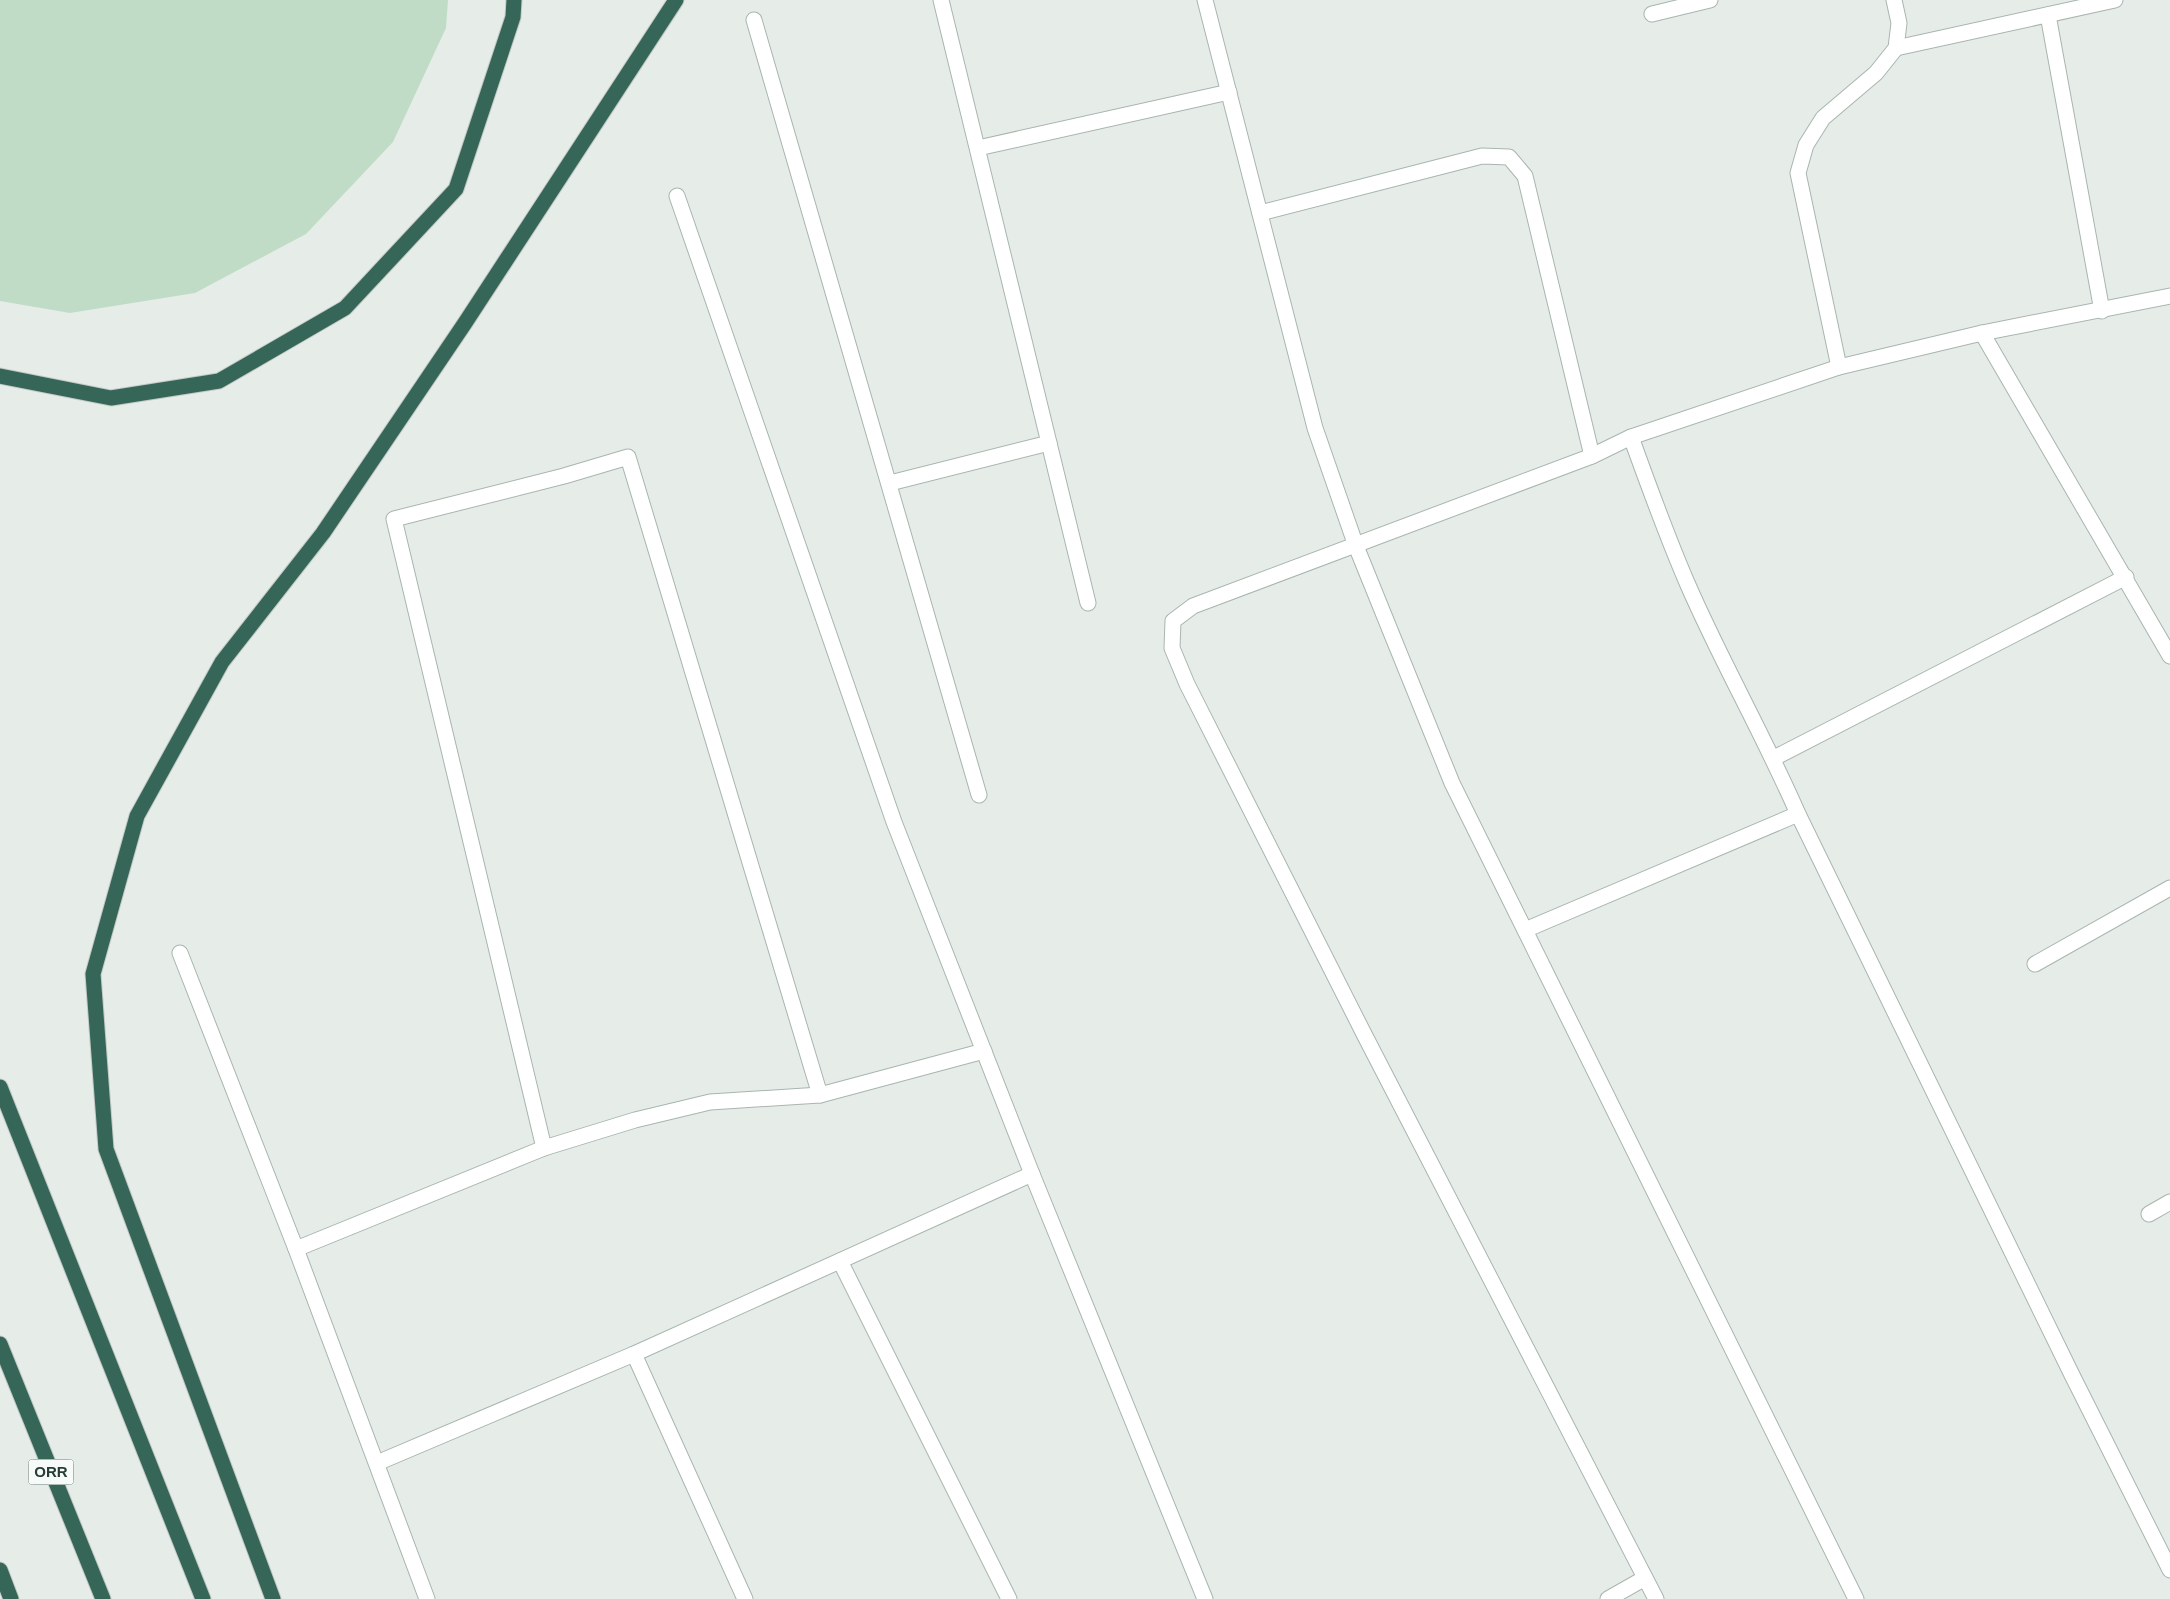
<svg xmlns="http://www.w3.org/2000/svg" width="2170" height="1599" font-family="Helvetica,sans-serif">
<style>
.green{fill:#c1dcc6}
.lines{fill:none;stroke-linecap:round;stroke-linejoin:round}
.minor-casing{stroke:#a9b5af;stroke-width:17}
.motorway-casing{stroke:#c3c9c6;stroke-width:17}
.minor{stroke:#fff;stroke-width:15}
.motorway{stroke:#366658;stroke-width:15}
.labels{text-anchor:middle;stroke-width:5;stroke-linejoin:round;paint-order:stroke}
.shield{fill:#f6faf8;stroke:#657670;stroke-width:1}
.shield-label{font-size:15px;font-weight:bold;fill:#273d35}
</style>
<rect width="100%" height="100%" fill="#e6ede9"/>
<polygon class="green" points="0,0 448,0 446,28 393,142 306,234 195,293 70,313 0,301"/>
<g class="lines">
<g class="minor-casing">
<g id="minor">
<polyline points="1205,0 1315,428 1356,546 1452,783 1856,1599"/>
<polyline points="1652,14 1710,0"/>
<polyline points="2048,15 2102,311"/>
<polyline points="754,20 979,795"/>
<polyline points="1896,48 2115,0"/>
<polyline points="978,148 1229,92"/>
<polyline points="677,196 894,822 1032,1174 1205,1599"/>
<polyline points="1260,213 1482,156 1509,157 1525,176 1592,456"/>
<polyline points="1982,333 2170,656"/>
<polyline points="1839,367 1798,173 1806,145 1823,118 1876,73 1896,48 1899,23 1894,0"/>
<path d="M1631,437C1649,487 1667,537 1688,585C1722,663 1764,736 1798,814L2072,1375L2170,1570"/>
<polyline points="1049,443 1088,603"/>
<polyline points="890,483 1049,443 941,0"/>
<polyline points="1774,758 2126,577"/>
<polyline points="1525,930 1798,814"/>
<polyline points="180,953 296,1249 427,1599"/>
<polyline points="2035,964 2170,888"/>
<polyline points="544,1148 394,519 564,476 628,457 820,1095 984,1051"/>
<polyline points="2149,1214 2170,1202"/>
<polyline points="296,1249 544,1148 635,1120 710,1102 820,1095"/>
<polyline points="840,1261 1009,1599"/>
<polyline points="377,1463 634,1354"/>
<polyline points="745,1599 634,1354 1032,1174"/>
<polyline points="1608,1599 1645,1578"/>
<polyline points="1656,1599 1364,1034 1187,684 1172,648 1173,621 1193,606 1592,456 1631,437 1839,367 1982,333 2170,296"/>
</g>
</g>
<g class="motorway-casing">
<g id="motorway">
<polyline points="0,376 111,398 219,381 345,308 456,189 513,17 514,0"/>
<polyline points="0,1087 203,1599"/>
<polyline points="0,1344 103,1599"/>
<polyline points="0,1570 11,1599"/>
<polyline points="273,1599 106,1149 93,974 137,816 222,662 323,533 465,323 676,0"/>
</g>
</g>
<use href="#minor" class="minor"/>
<use href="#motorway" class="motorway"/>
</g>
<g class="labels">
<rect class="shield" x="28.5" y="1459.5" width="45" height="25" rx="4"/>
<g class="shield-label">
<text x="51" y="1477">ORR</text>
</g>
</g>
</svg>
